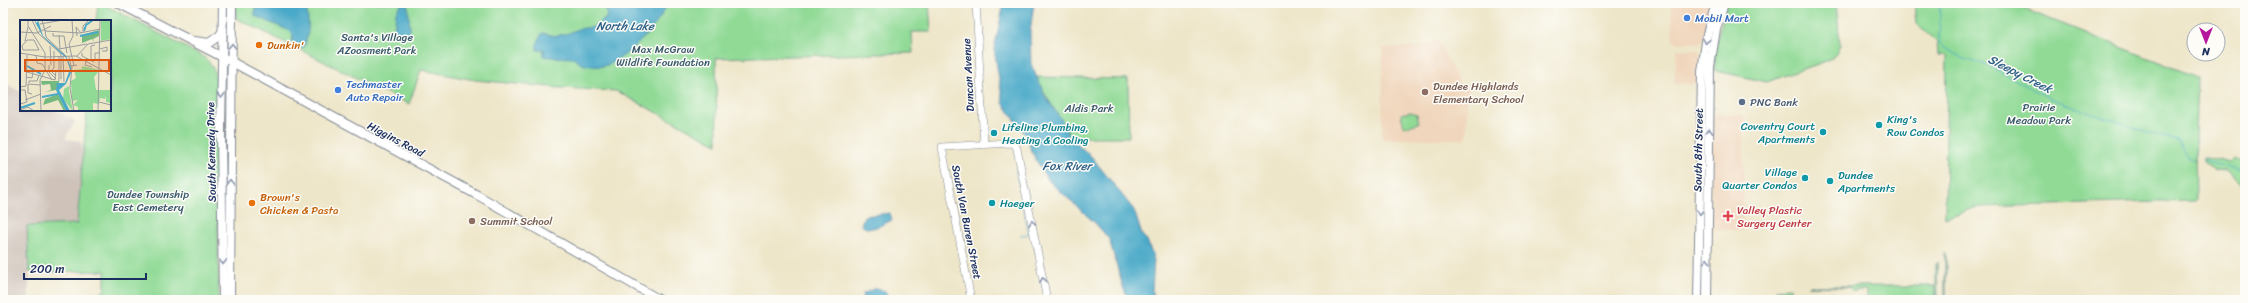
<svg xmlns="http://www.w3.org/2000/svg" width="2248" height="303" font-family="Sriracha,sans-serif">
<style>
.built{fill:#f0d6bc}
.industrial{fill:#cec2b9}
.green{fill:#91da96;stroke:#56847a}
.water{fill:#49a9c8;stroke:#326c93}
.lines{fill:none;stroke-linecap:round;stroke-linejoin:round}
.stream{stroke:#49a9c8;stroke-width:1}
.secondary-casing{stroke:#848a94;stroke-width:8}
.primary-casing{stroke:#848a94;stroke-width:10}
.secondary{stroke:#fff;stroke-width:7}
.primary{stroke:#fff;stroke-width:8}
.oneway{stroke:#8d97ae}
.shop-dot{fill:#3f7fe0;stroke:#fdfcf7;stroke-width:1.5}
.food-dot{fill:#e8710a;stroke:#fdfcf7;stroke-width:1.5}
.education-dot{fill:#8d6e63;stroke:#fdfcf7;stroke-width:1.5}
.service-dot{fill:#5c6f8a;stroke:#fdfcf7;stroke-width:1.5}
.culture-dot{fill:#0f9aa8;stroke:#fdfcf7;stroke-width:1.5}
.health-dot{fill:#e0444e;stroke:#fdfcf7;stroke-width:1.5}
.labels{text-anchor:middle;stroke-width:3;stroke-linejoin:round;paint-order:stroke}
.shop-label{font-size:11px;fill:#366cbe;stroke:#fdfcf7;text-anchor:start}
.park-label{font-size:11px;fill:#385a6c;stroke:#fdfcf7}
.food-label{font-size:11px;fill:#c56008;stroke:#fdfcf7;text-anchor:start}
.street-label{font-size:11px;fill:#1b2f5e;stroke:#fdfcf7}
.education-label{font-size:11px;fill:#785e54;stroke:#fdfcf7;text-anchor:start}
.service-label{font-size:11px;fill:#4e5e75;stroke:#fdfcf7;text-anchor:start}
.culture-label{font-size:11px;fill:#0d838f;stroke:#fdfcf7;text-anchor:start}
.health-label{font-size:11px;fill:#be3a42;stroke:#fdfcf7;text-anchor:start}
.water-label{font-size:12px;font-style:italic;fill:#2d6088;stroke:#fdfcf7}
.inset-river{fill:none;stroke:#49a9c8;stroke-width:2}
.inset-road{fill:none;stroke:#9a9d9e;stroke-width:1}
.view{fill:#de5710;fill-opacity:0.15;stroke:#de5710;stroke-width:2}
.inset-edge{fill:none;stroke:#1b2f5e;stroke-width:2}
</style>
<rect width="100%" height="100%" fill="#fdfcf7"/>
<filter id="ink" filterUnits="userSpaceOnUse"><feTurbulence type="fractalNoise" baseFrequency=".025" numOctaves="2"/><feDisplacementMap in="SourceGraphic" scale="8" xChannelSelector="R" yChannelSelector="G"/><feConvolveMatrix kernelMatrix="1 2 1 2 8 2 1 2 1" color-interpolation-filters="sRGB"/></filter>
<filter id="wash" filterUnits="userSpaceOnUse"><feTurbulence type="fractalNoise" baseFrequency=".012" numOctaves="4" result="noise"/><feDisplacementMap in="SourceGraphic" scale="16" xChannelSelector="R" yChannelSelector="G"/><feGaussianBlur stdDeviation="0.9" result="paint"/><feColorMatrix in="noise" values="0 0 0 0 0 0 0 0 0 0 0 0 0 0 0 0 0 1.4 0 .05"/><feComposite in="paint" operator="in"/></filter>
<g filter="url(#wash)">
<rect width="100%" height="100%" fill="#eee6c9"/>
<g class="built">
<polygon points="1671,3 1714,3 1702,42 1677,43 1673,40"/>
<polygon points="1438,41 1460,85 1470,85 1467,99 1466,139 1382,139 1383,48 1416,47"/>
<polygon points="1677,49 1697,50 1700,52 1699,83 1674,84"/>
<polygon points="1712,114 1744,115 1743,230 1711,230"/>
</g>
<polygon class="industrial" points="3,82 21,92 21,110 55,110 75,121 65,139 80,141 83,149 77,224 28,226 29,300 3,300"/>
<g class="green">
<path d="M98,3H101L204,57C212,64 214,69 216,78L219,300H91L105,290V271L29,272L27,226L77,224L87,110H110V21H96Z"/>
<polygon points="236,3 929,3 931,32 912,32 913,53 716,58 717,144 616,91 561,88 475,80 421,70 409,104 236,18"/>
<polygon points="1727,3 1836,3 1840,44 1836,54 1829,60 1767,82 1716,71 1714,70 1716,43"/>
<polygon points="1914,3 2009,3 2197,77 2195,137 2196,199 2194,201 1977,207 1945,218 1947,55 1938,55 1937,42 1916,24"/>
<path d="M1037,77L1128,79L1129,137H1070C1060,116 1046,99 1037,77Z"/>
<polygon points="1410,112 1417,114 1419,123 1404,127 1401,114"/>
<polygon points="2203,158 2218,159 2229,162 2234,159 2245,163 2245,187 2226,171 2216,170 2203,162"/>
<rect x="1945" y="254" width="1" height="46"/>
<polygon points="1937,262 1938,300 1936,300 1936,263"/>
<polygon points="1808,286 1935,286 1935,300 1857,300 1857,298 1867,299 1867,290 1856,290 1854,292 1849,287"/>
<polygon points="1791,288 1787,299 1777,299 1774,295 1777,289"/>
</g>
<g class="water">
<path d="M255,3H278L306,7C309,20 310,35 303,48L292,42L293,35L290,31L255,16Z"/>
<path d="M596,3H667C662,23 624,62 603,66C598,67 587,66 582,64C578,62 575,58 571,58C562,57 553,58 543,56L544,50H537V44L542,33L556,36L569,33L578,29L593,27L606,18L607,12L603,6Z"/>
<polygon points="1004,3 1034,3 1030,33 1031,64 1045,96 1061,119 1070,138 1091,156 1134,210 1142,235 1147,240 1154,260 1152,291 1155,300 1129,300 1123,287 1109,239 1096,224 1047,179 1031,151 1027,137 1003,103 994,49"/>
<polygon points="401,5 408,5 410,29 408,37 395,33 394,31 396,12"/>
<path d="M890,213L892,220C883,224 870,233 861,225L864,216Z"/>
<polygon points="876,288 885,291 890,300 862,300 863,294"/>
</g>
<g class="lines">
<g class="stream">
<polyline points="1940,3 1939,43 1946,49 1962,57 1989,66 2052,99 2162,137 2178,140 2189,158 2193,159"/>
<polyline points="2204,160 2245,173"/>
<polyline points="1016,171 1029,234 1021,235"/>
</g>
</g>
</g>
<g filter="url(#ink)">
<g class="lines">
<g class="secondary-casing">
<g id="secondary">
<polyline points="976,3 984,145"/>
<polyline points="971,300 942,147 1010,143 1015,144 1017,149 1047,300"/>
</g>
</g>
<g class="primary-casing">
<g id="primary">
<polyline points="118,3 232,62 479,196 660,300"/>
<polyline points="223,3 221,130 223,300"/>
<polyline points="194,41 209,43 220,35 223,30"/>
<polyline points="230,300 232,3"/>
<polyline points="1698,300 1702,72 1707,34 1716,3"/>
<polyline points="1707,300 1710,67 1716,29 1724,3"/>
</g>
</g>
<use href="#secondary" class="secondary"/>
<use href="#primary" class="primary"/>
</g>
<defs><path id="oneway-chevron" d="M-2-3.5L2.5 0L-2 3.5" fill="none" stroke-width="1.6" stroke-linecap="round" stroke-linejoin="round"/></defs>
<g class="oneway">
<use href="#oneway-chevron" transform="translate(1706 41) rotate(100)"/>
<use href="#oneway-chevron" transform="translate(232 46) rotate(-90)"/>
<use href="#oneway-chevron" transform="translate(221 96) rotate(90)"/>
<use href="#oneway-chevron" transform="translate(1709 131) rotate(-89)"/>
<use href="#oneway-chevron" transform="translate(230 182) rotate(-90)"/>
<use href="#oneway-chevron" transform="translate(1700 212) rotate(91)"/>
<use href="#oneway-chevron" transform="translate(1032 223) rotate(-101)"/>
<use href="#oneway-chevron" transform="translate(1707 261) rotate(-90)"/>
<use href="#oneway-chevron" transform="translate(223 262) rotate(89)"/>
<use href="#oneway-chevron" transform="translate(1043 280) rotate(-101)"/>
</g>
</g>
<g class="shop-dot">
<circle cx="1687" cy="18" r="4"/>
<circle cx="338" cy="90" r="4"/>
</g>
<g class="food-dot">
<circle cx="259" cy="45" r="4"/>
<circle cx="252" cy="203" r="4"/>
</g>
<g class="education-dot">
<circle cx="1425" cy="92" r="4"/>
<circle cx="472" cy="221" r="4"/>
</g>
<circle class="service-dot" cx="1742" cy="102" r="4"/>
<g class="culture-dot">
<circle cx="1879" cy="125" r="4"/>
<circle cx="1823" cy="132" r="4"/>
<circle cx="994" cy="133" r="4"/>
<circle cx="1805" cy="178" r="4"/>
<circle cx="1830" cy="181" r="4"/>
<circle cx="992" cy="203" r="4"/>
</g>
<path class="health-dot" d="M1726 210h4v4h4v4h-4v4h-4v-4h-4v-4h4z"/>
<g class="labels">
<g class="shop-label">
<text x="1695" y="22">Mobil Mart</text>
<text x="346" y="88">Techmaster<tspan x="346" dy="13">Auto Repair</tspan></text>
</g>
<g class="park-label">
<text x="377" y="41">Santa's Village<tspan x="377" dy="13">AZoosment Park</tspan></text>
<text x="663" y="53">Max McGraw<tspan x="663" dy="13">Wildlife Foundation</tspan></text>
<text x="2039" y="111">Prairie<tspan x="2039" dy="13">Meadow Park</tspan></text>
<text x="1089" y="112">Aldis Park</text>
<text x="148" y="198">Dundee Township<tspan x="148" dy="13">East Cemetery</tspan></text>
</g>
<g class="food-label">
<text x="267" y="49">Dunkin'</text>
<text x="260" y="201">Brown's<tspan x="260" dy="13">Chicken &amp; Pasta</tspan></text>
</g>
<g class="street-label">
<text transform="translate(968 75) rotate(-93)" y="4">Duncan Avenue</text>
<text transform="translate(396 139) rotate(28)" y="4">Higgins Road</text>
<text transform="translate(1698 150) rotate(-89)" y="4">South 8th Street</text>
<text transform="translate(211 152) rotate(-91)" y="4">South Kennedy Drive</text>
<text transform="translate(967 222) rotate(79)" y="4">South Van Buren Street</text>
</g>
<g class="education-label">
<text x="1433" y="90">Dundee Highlands<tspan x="1433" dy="13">Elementary School</tspan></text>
<text x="480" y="225">Summit School</text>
</g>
<g class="service-label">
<text x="1750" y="106">PNC Bank</text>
</g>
<g class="culture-label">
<text x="1887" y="123">King's<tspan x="1887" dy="13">Row Condos</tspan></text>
<text x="1815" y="130" text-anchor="end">Coventry Court<tspan x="1815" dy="13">Apartments</tspan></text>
<text x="1002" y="131">Lifeline Plumbing,<tspan x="1002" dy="13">Heating &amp; Cooling</tspan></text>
<text x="1797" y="176" text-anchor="end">Village<tspan x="1797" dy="13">Quarter Condos</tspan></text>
<text x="1838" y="179">Dundee<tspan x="1838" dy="13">Apartments</tspan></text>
<text x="1000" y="207">Haeger</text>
</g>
<g class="health-label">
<text x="1737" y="214">Valley Plastic<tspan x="1737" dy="13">Surgery Center</tspan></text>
</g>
<g class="water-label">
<text x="625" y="30">North Lake</text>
<text transform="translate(2020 74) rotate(27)" y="4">Sleepy Creek</text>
<text x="1067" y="170">Fox River</text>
</g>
</g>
<g transform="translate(20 20)">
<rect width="91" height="91" fill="#eee6c9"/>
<path d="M81,0H91V19L81,21ZM62,46L80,50L74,57L76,70H91V83L86,82V76L85,79L80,78L79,84L73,83V91H58V87L53,85L58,80L52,81L51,61L56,58L54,50L62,49ZM49,66V71L53,91L43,79L44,69Z" fill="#91da96"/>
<path d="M79,10V16L73,19L74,22L72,19L62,23V15ZM21,61H39V62L36,70L25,72L31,70L30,64L22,65ZM38,74L46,91H44L38,80L23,85L25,79Z" fill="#74ba7f"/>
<path d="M14,0L17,3L18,0L23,16L46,36L51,47V53L46,64L39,70L50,91H46L36,70L37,63H45L50,49L46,38L23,17Z" fill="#49a9c8"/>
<path class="inset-river" d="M64,11L66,5L73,0M60,16L78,12M7,46L21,54M22,77L38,74M0,88L15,83"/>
<path class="inset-road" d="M8,0V6L25,33V50L20,60L21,91M12,0L18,13L41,34V59M22,0L25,11L60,13L80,9M52,0L53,16L49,24L54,46M20,4L43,0M25,10L26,17L47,37M0,12L17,13L31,6M63,12V6L69,0M33,13V16H44L47,33M39,15L40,29M57,16L56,7L61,13M7,20H14L19,30H3L2,26ZM5,21L8,7M30,26L31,45M39,29L67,24M80,29L87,27V31H82M34,31V48L31,51L36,56M0,33L25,37L56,36L91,55M62,33V36L74,42M80,33H75V39L80,40M16,35L17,43L22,44L25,48M39,36V61M43,36L44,62M57,36L68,24L91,20M49,37L51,46L57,45M67,38L65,45L72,47M71,41V26L75,25M29,45V52L36,59M52,46L50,68L54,91M25,49L32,60M7,52L35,60L36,50M6,57L12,58L13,52M9,63V61H17L19,55M0,67L6,66L7,35M12,74L8,73V64L21,65M5,80L21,74M79,82L91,85M0,84L7,82L5,70H0M0,90L8,87L14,91M78,91L80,0"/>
<path class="view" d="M5,40H89V51H5Z"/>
<rect width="91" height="91" class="inset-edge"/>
</g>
<rect width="2248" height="303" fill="none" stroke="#fdfcf7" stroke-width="16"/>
<g transform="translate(2206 42) rotate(180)"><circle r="19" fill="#fdfcf7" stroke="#a3aaba"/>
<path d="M0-3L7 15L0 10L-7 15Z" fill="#b5179e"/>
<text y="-6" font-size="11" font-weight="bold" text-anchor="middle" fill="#1b2f5e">N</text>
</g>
<path d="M24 273v6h122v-6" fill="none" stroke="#1b2f5e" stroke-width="2"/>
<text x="30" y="273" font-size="12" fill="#1b2f5e" stroke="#fdfcf7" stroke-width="3" paint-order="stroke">200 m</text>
</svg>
